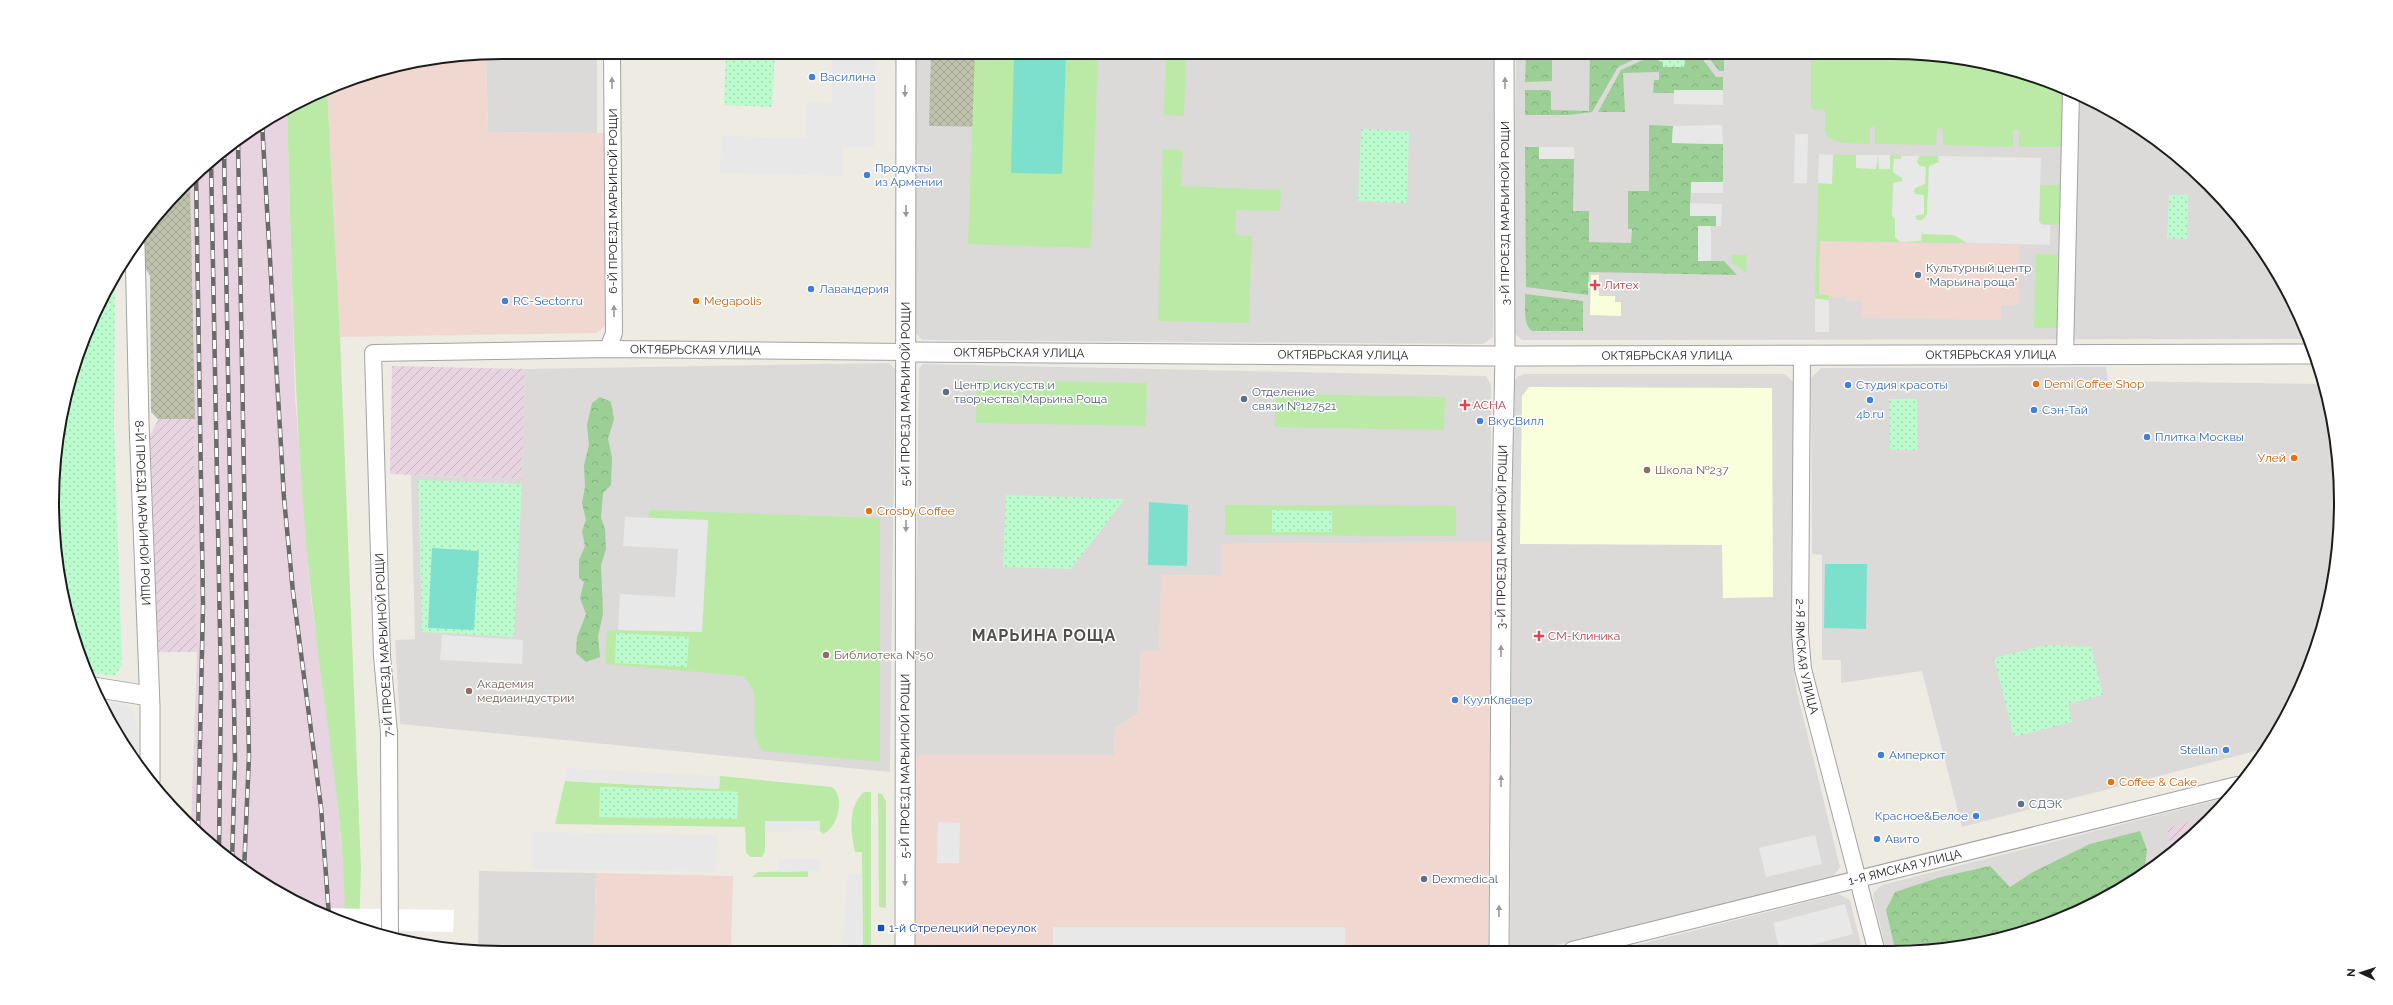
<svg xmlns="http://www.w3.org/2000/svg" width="2393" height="1005" font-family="Raleway,sans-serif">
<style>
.residential{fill:#dbdad9}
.commercial{fill:#f0d8d0}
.industrial{fill:url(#industrial-furrows)}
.education{fill:#f8ffda}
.railway{fill:#e8d3e0}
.construction{fill:url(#construction-cross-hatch)}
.grass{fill:#baeaa5;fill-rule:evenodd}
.forest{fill:url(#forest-crowns)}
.park{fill:url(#park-dots)}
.pitch{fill:#7de0cd}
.parking{fill:#e8e8e8}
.pier{fill:#fff}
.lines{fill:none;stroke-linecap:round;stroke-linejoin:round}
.minor-casing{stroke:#a3a3a3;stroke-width:18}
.tertiary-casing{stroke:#a3a3a3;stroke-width:21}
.minor{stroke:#fff;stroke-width:16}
.tertiary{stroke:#fff;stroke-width:19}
.rail-casing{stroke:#6a6a6a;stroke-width:4.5}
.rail{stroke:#fff;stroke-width:3;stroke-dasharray:9;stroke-linecap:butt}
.oneway{fill:#999}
.shop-dot{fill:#3f7fe0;stroke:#fff;stroke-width:1.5}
.service-dot{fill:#5c6f8a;stroke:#fff;stroke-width:1.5}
.health-dot{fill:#e0444e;stroke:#fff;stroke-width:1.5}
.food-dot{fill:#e8710a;stroke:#fff;stroke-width:1.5}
.education-dot{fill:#8d6e63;stroke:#fff;stroke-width:1.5}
.transit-dot{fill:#1a4fb4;stroke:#fff;stroke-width:1.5}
.labels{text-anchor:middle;stroke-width:3;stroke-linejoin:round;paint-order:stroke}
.shop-label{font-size:12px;fill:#366cbe;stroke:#fff;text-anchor:start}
.street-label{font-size:12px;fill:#1c1c1c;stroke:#fff}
.service-label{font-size:12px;fill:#4e5e75;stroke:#fff;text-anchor:start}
.health-label{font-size:12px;fill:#be3a42;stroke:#fff;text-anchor:start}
.food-label{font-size:12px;fill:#c56008;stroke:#fff;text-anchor:start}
.education-label{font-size:12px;fill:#785e54;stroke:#fff;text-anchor:start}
.transit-label{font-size:12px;fill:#164399;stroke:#fff;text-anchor:start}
.district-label{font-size:16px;font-weight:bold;letter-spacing:1px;fill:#4f4f4f;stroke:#fff}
.rim{fill:none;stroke:#1c1c1c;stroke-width:2}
</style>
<defs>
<pattern id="industrial-furrows" width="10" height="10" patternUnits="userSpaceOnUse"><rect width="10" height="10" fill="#e8d3e0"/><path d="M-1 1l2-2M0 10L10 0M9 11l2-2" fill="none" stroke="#c6b5c0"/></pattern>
<pattern id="construction-cross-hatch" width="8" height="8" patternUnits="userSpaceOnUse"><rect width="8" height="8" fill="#bfc3ad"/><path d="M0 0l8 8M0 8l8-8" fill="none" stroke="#a4a794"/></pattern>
<pattern id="forest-crowns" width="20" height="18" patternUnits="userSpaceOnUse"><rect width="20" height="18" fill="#9bcf95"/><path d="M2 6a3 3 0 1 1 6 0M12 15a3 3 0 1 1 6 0" fill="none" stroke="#85b180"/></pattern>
<pattern id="park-dots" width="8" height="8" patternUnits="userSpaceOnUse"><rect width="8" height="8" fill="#bcfbce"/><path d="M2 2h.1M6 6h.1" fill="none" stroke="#a1d7b0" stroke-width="1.8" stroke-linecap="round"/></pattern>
</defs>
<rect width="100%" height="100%" fill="#eeece2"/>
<g class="residential">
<polygon points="503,52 597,52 597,133 488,132 486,54"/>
<polygon points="915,52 1494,52 1493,337 1483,344 922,340 914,331"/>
<polygon points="1516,52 1890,52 1950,56 2035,76 2116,112 2187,164 2248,228 2294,303 2308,339 1522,340 1516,335 1513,325"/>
<polygon points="889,363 895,369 890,772 400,724 395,640 415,639 411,475 522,479 525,369"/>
<polygon points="923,364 1486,376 1491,385 1491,542 1221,544 1221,576 1162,575 1159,651 1141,651 1138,714 1115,728 1114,755 914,755 919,369"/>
<polygon points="2106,367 2108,381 2325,384 2340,473 2337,561 2317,647 2267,748 1962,827 1922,671 1841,683 1841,660 1822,660 1822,555 1812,554 1811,378 1821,368"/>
<polygon points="1524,374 1785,374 1793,382 1793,659 1796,688 1840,867 1834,875 1537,950 1510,949 1513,385 1517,377"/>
<polygon points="2225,798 2187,841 2116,893 2063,919 1950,949 1886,949 1873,897 1874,892 1882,885"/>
<polygon points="479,871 596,873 594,953 478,951"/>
<polygon points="1838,894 1850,900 1862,949 1617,950"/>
</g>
<g class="commercial">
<polygon points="486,54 488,132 605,133 608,324 596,333 340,337 327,90 357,76 415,61"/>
<polygon points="1818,241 2019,245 2019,305 2001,305 2001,320 1862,318 1862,301 1846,301 1846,297 1817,297"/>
<polygon points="1491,542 1488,950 911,952 914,755 1114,755 1115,728 1138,714 1141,651 1159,651 1161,575 1221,576 1221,544"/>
<polygon points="596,873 733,876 731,952 594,953"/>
</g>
<g class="industrial">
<polygon points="392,366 525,369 522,479 390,474"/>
<polygon points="158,419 195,419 197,652 158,652 150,436"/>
<polygon points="2209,817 2187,841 2172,852 2167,828"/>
</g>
<g class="education">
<polygon points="1591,275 1599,275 1599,296 1615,296 1615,302 1621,302 1621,316 1590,315"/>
<polygon points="1529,387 1772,388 1773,597 1723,598 1722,545 1520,544 1522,396"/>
</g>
<polygon class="railway" points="287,108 295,397 311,599 336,782 345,889 345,923 277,893 228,860 191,825 197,652 190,179 206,164 277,112"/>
<g class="construction">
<polygon points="931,52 1006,52 1004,127 929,126"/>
<polygon points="190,179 195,419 158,419 151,412 150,276 145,267 145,232 164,206"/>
</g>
<g class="grass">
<polygon points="975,52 1098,52 1091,248 968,244"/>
<polygon points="1166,52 1186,52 1184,116 1164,115"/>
<path d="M1811,52C1901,52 1981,52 2065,89L2063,142L2059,147H2019V130H2013V147L1943,145V129L1937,128L1936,145L1875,144V127H1870V144L1842,143L1829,138L1825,133V110L1811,109Z"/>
<path d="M327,90L340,337L361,868L359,929L345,923C345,815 323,708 312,601C294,437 292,272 287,108Z"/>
<polygon points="1163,149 1183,150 1181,186 1281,190 1280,211 1236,210 1235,235 1252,236 1249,323 1158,321"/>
<polygon points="1833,155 1856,155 1856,168 1876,169 1878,155 1890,169 1890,155 1901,156 1901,159 1894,159 1893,172 1902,178 1902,182 1893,183 1895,219 1921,241 1923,229 1923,234 1954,235 1967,243 1820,241 1819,294 1829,295 1829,300 1815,299 1818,183 1832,183"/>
<polygon points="1919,156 1938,156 1939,162 1929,167 1927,215 1922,220 1917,220 1915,217 1918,214 1913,192 1920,166 1917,162"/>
<polygon points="2040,185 2061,185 2060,222 2057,225 2039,224"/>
<polygon points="2036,254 2060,255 2058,328 2034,328"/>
<polygon points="1732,255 1747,255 1746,273 1732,262"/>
<polygon points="977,380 1147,383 1146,426 976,423"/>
<polygon points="1276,394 1445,397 1444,430 1275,427"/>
<polygon points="1225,505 1456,506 1456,536 1225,535"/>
<path d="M650,510L880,518V762L763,751C748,735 759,711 753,691C752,686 746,680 743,676L605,664L607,630L702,632L708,520L648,518Z"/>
<path d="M720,776L832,787C846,797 837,829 823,834L820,831V821H765V851L762,857H751L746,853L745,827L555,824L565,781L719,789ZM600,787L738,792L737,818L600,817Z"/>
<path d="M864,792H871V949H863L862,852H855C851,831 847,808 864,792Z"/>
<polygon points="878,793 882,794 886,801 886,908 879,907"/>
<polygon points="808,871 808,877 752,877 758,872"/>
</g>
<g class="forest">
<polygon points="1526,52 1552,52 1552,81 1525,82"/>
<polygon points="1590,52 1650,52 1618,67 1592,112 1568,115 1525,115 1525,90 1549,90 1551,92 1551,110 1589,111"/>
<polygon points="1724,52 1724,71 1719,71 1705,53"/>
<polygon points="1658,53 1658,60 1684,67 1685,56 1688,53 1698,53 1716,77 1723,77 1723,90 1674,90 1674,93 1653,93 1654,80 1659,80 1659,72 1623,73 1625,112 1598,112 1621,70"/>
<polygon points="1649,125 1673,126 1672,143 1723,144 1723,182 1691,182 1690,215 1716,216 1716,226 1698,226 1698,261 1724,261 1737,275 1589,272 1588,295 1526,287 1525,147 1539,147 1539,159 1574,159 1573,211 1589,211 1589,242 1631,243 1632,229 1628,229 1628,191 1649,191"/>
<path d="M1525,294L1583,301V331H1532C1522,324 1526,305 1525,294Z"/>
<polygon points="600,397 611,402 614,419 608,439 612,457 611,485 603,493 601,518 605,529 606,549 601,565 603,613 598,637 600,657 586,662 576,653 577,637 586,614 580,598 584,582 579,578 579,560 585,546 582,531 586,520 582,503 585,487 584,465 589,445 587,425 592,403"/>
<polygon points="2140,831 2147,850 2144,873 2116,893 2063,919 1950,949 1895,949 1886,910 1895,892 1941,877 1990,866 2010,887 2033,872 2090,844"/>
</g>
<g class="park">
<polygon points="726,52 775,52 772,107 724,105"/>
<polygon points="1658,52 1717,52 1688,53 1685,57 1684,67 1663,67 1663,63 1658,60"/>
<polygon points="1361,129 1409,131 1407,203 1358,201"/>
<polygon points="2169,195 2188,195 2187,239 2167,238"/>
<polygon points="115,274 114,427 122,665 115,676 85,672 61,591 53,532 56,443 76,357"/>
<polygon points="1889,399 1917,399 1918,450 1890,450"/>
<polygon points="418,480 522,484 514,637 422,632"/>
<polygon points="1006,495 1125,499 1071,569 1003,567"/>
<polygon points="1272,510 1332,511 1332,532 1272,532"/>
<polygon points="616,633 689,637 687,667 615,663"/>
<polygon points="2046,645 2091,647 2103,695 2068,704 2072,722 2014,737 1994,658"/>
<polygon points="600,787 738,792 737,819 599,817"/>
</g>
<g class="pitch">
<polygon points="1014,54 1066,55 1062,174 1011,173"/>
<polygon points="1149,502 1188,505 1187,566 1148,565"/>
<polygon points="432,548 479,551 474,630 428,628"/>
<polygon points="1825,564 1867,564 1866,629 1824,628"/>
</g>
<g class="parking">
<polygon points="832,52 876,52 874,147 843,147 842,176 720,173 721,136 806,138 807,102 832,103"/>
<polygon points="1674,90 1723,90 1723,105 1674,104"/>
<polygon points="1722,125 1723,144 1672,143 1673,126"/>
<polygon points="1795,134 1808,134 1807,183 1794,183"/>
<rect x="1539" y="147" width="35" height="12"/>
<polygon points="1819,154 1833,155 1832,184 1818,183"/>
<polygon points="1856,155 1890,155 1890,169 1879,169 1878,155 1876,169 1856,168"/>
<polygon points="1901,156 1919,156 1917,162 1920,166 1926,167 1925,184 1915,188 1914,192 1915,194 1924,195 1924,214 1915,216 1917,220 1922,220 1927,215 1929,166 1939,162 1938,156 2041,158 2039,221 2042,225 2050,225 2050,245 1967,243 1954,235 1923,234 1922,229 1921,241 1900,242 1895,237 1895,219 1892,216 1893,183 1902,181 1902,178 1893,172 1894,159 1901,159"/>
<rect x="1691" y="182" width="32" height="11"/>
<polygon points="1690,203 1722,204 1721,226 1716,226 1716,216 1690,216"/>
<rect x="1698" y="226" width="13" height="35"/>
<polygon points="1815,299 1829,300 1829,332 1815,332"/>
<polygon points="625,517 708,520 702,632 618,630 620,594 675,597 678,549 623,546"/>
<polygon points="442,635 523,640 522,664 440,660"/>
<polygon points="100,701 129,706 135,716 138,736 138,766 128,753"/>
<polygon points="568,768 720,776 719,789 565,781"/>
<polygon points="765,821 820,821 820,831 765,832"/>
<polygon points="938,822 960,823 959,863 937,863"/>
<polygon points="532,832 717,835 716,872 532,869"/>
<polygon points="1815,835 1822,864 1766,877 1759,848"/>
<polygon points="779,859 819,859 820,871 779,872"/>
<polygon points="848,874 862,874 863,952 842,952"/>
<polygon points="1845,904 1853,934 1792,950 1780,950 1773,923"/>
<polygon points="1053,927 1345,927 1345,951 1053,952"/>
</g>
<polygon class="pier" points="310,908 454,910 453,932 362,930"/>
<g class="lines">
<g class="minor-casing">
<g id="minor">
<polyline points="608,349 614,333 612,52"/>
<path id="s1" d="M1802,355L1800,633L1803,669L1876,949"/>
<polyline points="2065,355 2071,92"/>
<path id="s2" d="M390,937L389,733L382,656L373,353L608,349L907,352"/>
<path id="s3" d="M1572,950L2237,785"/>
</g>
</g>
<g class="tertiary-casing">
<g id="tertiary">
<path id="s4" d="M135,245L139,422L150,706V781"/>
<path id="s5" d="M907,352L1483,356L2314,354"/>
<polyline points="93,687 149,696"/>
<path id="s6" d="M1499,950L1502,493L1505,356L1504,52"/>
<path id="s7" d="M905,952L906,52"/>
</g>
</g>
<use href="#minor" class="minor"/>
<use href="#tertiary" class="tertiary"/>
<g class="rail-casing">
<g id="rail">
<polyline points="262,123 284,498 293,592 321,807 329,916"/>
<polyline points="238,141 249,756 244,871"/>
<polyline points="224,150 235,760 232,862"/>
<polyline points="211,160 221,687 219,851"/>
<polyline points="196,173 203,605 198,832"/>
</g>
</g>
<use href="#rail" class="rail"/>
</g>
<defs><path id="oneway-solid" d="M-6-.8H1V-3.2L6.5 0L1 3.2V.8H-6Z"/></defs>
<g class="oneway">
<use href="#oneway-solid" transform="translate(612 83) rotate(-91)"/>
<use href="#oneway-solid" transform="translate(1505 83) rotate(-90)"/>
<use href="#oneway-solid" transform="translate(905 91) rotate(90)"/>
<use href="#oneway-solid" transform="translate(906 211) rotate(90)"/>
<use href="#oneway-solid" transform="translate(614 311) rotate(-90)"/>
<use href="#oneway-solid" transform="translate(906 526) rotate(90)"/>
<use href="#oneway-solid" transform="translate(1501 651) rotate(-90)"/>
<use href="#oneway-solid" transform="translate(1501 781) rotate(-90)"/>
<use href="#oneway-solid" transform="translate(905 880) rotate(90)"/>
<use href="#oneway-solid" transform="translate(1499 911) rotate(-89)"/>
</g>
<g class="shop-dot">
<circle cx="812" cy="77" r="4"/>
<circle cx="867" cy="175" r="4"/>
<circle cx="811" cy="289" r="4"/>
<circle cx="505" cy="301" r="4"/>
<circle cx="1848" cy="385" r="4"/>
<circle cx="1870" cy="400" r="4"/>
<circle cx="2034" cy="410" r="4"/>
<circle cx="1480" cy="421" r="4"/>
<circle cx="2147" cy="437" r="4"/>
<circle cx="1455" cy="700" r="4"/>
<circle cx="2226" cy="750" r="4"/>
<circle cx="1881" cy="755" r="4"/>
<circle cx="1976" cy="816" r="4"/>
<circle cx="1877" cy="839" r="4"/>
</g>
<g class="service-dot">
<circle cx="1918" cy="275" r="4"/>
<circle cx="946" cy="392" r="4"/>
<circle cx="1244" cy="399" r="4"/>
<circle cx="2021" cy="804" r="4"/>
<circle cx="1424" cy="879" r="4"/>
</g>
<g class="health-dot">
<path d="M1593 279h4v4h4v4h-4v4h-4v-4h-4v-4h4z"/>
<path d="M1463 399h4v4h4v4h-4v4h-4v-4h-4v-4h4z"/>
<path d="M1537 630h4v4h4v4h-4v4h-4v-4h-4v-4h4z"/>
</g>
<g class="food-dot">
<circle cx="696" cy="301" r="4"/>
<circle cx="2036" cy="384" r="4"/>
<circle cx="2294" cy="458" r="4"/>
<circle cx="869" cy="511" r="4"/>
<circle cx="2111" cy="782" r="4"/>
</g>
<g class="education-dot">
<circle cx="1647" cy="470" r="4"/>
<circle cx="826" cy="655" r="4"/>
<circle cx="469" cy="691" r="4"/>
</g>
<rect class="transit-dot" x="877" y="924" width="8" height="8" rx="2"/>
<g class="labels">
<g class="shop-label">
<text x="820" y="81">Василина</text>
<text x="875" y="172">Продукты<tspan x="875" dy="14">из Армении</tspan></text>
<text x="819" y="293">Лавандерия</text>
<text x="513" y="305">RC-Sector.ru</text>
<text x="1856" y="389">Студия красоты</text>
<text x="2042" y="414">Сэн-Тай</text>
<text x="1870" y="418" text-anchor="middle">4b.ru</text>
<text x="1488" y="425">ВкусВилл</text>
<text x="2155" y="441">Плитка Москвы</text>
<text x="1463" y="704">КуулКлевер</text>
<text x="2218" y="754" text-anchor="end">Stellan</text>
<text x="1889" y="759">Амперкот</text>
<text x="1968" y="820" text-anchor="end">Красное&amp;Белое</text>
<text x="1885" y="843">Авито</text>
</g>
<g class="street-label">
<text transform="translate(613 201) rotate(-90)" y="4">6-Й ПРОЕЗД МАРЬИНОЙ РОЩИ</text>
<text transform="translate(1505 213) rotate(-90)" y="4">3-Й ПРОЕЗД МАРЬИНОЙ РОЩИ</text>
<text dy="4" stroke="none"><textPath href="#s2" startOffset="907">ОКТЯБРЬСКАЯ УЛИЦА</textPath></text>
<text dy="4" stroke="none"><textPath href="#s5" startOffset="112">ОКТЯБРЬСКАЯ УЛИЦА</textPath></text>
<text dy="4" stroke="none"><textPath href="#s5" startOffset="436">ОКТЯБРЬСКАЯ УЛИЦА</textPath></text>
<text dy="4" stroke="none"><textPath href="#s5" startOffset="760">ОКТЯБРЬСКАЯ УЛИЦА</textPath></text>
<text dy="4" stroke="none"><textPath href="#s5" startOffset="1084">ОКТЯБРЬСКАЯ УЛИЦА</textPath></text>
<text dy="4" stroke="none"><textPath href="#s7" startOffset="558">5-Й ПРОЕЗД МАРЬИНОЙ РОЩИ</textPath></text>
<text dy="4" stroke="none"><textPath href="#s4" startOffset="268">8-Й ПРОЕЗД МАРЬИНОЙ РОЩИ</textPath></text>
<text dy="4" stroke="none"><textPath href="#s6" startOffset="413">3-Й ПРОЕЗД МАРЬИНОЙ РОЩИ</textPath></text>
<text transform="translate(384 645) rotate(-93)" y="4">7-Й ПРОЕЗД МАРЬИНОЙ РОЩИ</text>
<text dy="4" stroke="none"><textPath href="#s1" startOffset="302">2-Я ЯМСКАЯ УЛИЦА</textPath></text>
<text dy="4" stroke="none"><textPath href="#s7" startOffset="186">5-Й ПРОЕЗД МАРЬИНОЙ РОЩИ</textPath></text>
<text dy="4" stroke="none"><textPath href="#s3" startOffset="343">1-Я ЯМСКАЯ УЛИЦА</textPath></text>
</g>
<g class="service-label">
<text x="1926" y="272">Культурный центр<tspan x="1926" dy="14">"Марьина роща"</tspan></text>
<text x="954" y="389">Центр искусств и<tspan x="954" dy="14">творчества Марьина Роща</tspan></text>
<text x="1252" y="396">Отделение<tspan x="1252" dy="14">связи №127521</tspan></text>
<text x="2029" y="808">СДЭК</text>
<text x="1432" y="883">Dexmedical</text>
</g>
<g class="health-label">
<text x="1604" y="289">Литех</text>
<text x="1473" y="409">АСНА</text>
<text x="1548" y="640">СМ-Клиника</text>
</g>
<g class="food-label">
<text x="704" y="305">Megapolis</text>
<text x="2044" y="388">Demi Coffee Shop</text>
<text x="2286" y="462" text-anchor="end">Улей</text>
<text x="877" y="515">Crosby Coffee</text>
<text x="2119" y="786">Coffee &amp; Cake</text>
</g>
<g class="education-label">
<text x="1655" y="474">Школа №237</text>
<text x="834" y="659">Библиотека №50</text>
<text x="477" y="688">Академия<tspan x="477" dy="14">медиаиндустрии</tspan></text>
</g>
<g class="transit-label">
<text x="889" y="932">1-й Стрелецкий переулок</text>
</g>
<g class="district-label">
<text x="1044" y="641">МАРЬИНА РОЩА</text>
</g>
</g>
<path d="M0 0H2393V1005H0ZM502 59H1891A443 443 0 0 1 2334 502V503A443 443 0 0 1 1891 946H502A443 443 0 0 1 59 503V502A443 443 0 0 1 502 59Z" fill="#fff" fill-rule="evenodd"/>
<path class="rim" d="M502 59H1891A443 443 0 0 1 2334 502V503A443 443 0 0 1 1891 946H502A443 443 0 0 1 59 503V502A443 443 0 0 1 502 59Z"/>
<g transform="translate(2361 973) rotate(273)" stroke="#ffffff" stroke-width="3" paint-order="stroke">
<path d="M0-3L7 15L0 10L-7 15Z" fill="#1c1c1c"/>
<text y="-6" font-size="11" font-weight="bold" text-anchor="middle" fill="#1c1c1c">N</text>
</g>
</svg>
